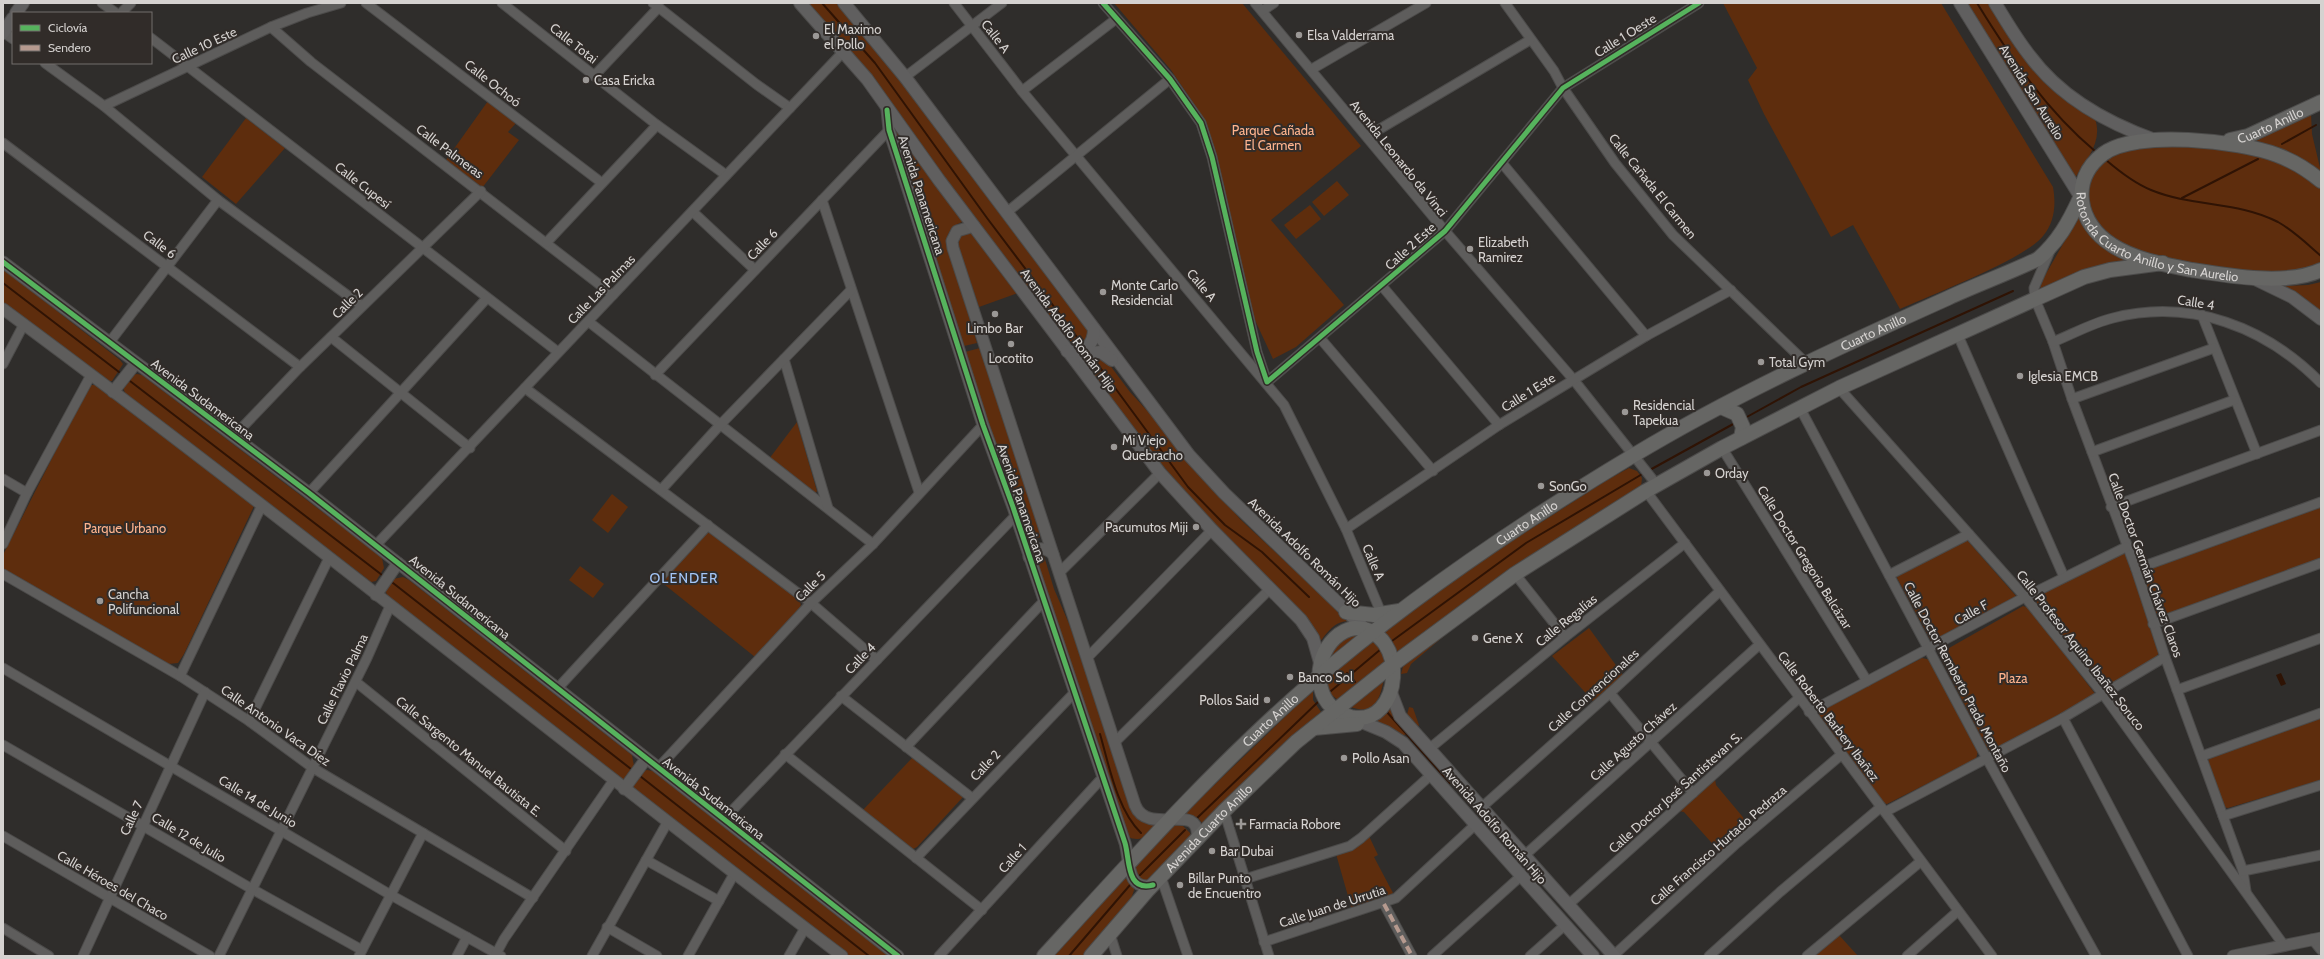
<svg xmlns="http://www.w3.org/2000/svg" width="2324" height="959" font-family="Cabin,sans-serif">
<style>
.green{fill:#5e2d0d}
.water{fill:#2f1304}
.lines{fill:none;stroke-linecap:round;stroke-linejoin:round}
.stream{stroke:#2f1304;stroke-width:2}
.minor-casing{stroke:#4c4b4a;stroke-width:11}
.tertiary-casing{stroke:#4c4b4a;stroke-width:13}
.secondary-casing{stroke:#4c4b4a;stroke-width:14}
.trunk-casing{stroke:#4c4b4a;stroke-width:16}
.minor{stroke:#5e5d5c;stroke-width:9}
.tertiary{stroke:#5e5d5c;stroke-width:11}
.secondary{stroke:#605f5f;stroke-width:12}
.trunk{stroke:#666664;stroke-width:14}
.quiet{stroke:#b69a8f;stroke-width:4;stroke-dasharray:8 4;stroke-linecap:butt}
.cycleway-casing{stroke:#312c29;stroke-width:8}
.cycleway{stroke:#56b35d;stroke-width:5}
.poi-dot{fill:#9b9896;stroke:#312c29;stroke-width:1.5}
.labels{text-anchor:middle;stroke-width:4;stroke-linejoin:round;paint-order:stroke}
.poi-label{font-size:13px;fill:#d5d2d0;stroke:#312c29;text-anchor:start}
.street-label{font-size:13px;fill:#d5d2d0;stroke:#312c29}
.park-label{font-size:13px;fill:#ffb48e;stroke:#312c29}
.neighbourhood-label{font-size:14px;letter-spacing:1px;fill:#a4c6f8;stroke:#312c29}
</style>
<rect width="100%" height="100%" fill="#2f2d2b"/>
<g class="green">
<path d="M803,3H836L886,61L1088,330C1087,339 1084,344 1074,345L1064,334L1060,335Z"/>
<polygon points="1114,3 1242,3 1361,146 1271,220 1344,305 1296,347 1273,359 1254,318 1233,257 1209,139 1200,113 1171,70"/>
<path d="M1723,3H1941L2053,187C2056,204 2055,222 2043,236C2027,258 1929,296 1900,309L1853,225L1831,237L1764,114L1748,80L1757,68Z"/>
<path d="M1966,3H1990L2027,60L2095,119C2103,141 2087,159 2075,178Z"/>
<polygon points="488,101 517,122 508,132 519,140 482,188 446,160"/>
<polygon points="2311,114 2312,134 2321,172 2280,149 2251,139 2268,134"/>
<polygon points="246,118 285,148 236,204 202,177"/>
<path d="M897,130L965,221C953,225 948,230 946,242L977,343L964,346L893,131Z"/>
<path d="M2181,144L2246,151L2292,167L2321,188V263C2307,274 2244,273 2226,271C2207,270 2132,253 2117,244C2087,226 2077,184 2106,160C2110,158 2114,153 2118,151C2137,144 2161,146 2181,144Z"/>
<polygon points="1337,181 1349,195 1324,216 1312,202"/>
<polygon points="1310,205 1321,219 1296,239 1284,225"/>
<path d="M2079,216C2095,243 2102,249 2131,261L2039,292L2043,279Z"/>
<polygon points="972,231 1018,293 979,307 958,245 961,234"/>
<polygon points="3,269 120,360 123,364 112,381 107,381 3,304"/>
<polygon points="2321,282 2321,313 2285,286 2308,285"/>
<polygon points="980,348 1040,531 1040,537 1035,539 1029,535 1021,505 1005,473 965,352"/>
<path d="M1095,355L1106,360L1130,392L1163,428L1240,519L1349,621C1334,621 1327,633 1319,643L1316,631L1309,621C1249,559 1187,499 1135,431C1117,408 1099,387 1086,362Z"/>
<polygon points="137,374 142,375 378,554 382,558 384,568 376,581 371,582 125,393 123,387 132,375"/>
<polygon points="91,385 99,385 254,506 184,654 178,663 168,664 3,570 3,555 84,395"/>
<polygon points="797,422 817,491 815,494 769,459"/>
<polygon points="1629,468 1637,471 1642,478 1641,487 1397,654 1395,647 1383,633 1467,570 1607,480"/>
<polygon points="612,494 628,507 608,533 592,520"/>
<polygon points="2321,506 2321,559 2164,615 2155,613 2141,573 2142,572"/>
<polygon points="704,532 713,533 800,600 801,608 755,657 660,581"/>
<polygon points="1967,540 2016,596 2013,600 1931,641 1897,578 1898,575"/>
<polygon points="2122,552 2125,554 2160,650 2156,658 2107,687 2101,686 2034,599 2035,596"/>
<path d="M1036,553L1044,556L1054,589L1070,626L1131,811L1146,823L1156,825C1145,837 1143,842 1127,837L1034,562Z"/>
<polygon points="580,566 604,584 593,598 569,580"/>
<polygon points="403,577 409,580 632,755 634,766 623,780 388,599 385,588 393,579"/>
<polygon points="2023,606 2029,608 2096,695 1996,752 1988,750 1941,659 1942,652"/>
<polygon points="1589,628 1623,675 1593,701 1552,656"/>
<polygon points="1451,630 1411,664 1407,673 1401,674 1404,663"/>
<polygon points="1345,634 1361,635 1325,663"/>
<path d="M1371,640C1379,646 1384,652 1384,663L1338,700L1328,692L1327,676Z"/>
<polygon points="1922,658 1931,660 1978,751 1976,759 1887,804 1883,803 1817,716 1820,711"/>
<path d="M1384,678C1380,700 1374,717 1348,706Z"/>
<polygon points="1313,690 1313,700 1321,712 1203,824 1198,818 1184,814"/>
<polygon points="1390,706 1409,731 1403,736 1371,721"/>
<polygon points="1409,707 1413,708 1419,725 1417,728 1407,715"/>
<polygon points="2321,717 2321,780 2228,808 2223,807 2208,761 2210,756"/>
<polygon points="913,757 963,797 917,847 913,849 863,810"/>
<polygon points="647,770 653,771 889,956 848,956 632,791 631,785 643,771"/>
<polygon points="1715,779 1716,785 1747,822 1750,821 1753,825 1719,856 1719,851 1684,812 1679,811"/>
<polygon points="1173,824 1183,826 1190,833 1191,839 1150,880 1143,881 1134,869 1135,864"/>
<polygon points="1368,834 1378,855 1374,857 1393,893 1388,896 1352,910 1336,854"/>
<polygon points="1122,878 1127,879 1135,887 1130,902 1083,956 1050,956"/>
<polygon points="1838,934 1858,956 1813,956"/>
</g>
<polygon class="water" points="2281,673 2286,684 2281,686 2276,675"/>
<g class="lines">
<g class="stream">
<polyline points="822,3 875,63 987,218 1083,345"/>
<path d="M1977,3C2011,58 2046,110 2096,152"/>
<polyline points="2282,144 2316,125"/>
<path d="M2106,160C2120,172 2134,183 2151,190C2192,207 2238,201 2278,222C2294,231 2307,244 2321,256"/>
<polyline points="2182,198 2258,159"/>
<polyline points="3,283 119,372"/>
<polyline points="1093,358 1188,487 1225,525 1262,552 1309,597"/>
<polyline points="130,381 382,575"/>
<polyline points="1745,418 1801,387 2013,291"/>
<polyline points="1648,471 1735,423"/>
<polyline points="393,583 631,769"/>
<polyline points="1392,641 1526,543 1644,473"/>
<polyline points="1347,673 1355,682"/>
<polyline points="1331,691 1381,649"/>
<polyline points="1386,711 1450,783"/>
<path d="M1100,734C1109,765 1117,810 1141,833"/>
<polyline points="640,776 869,956"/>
<polyline points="1195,820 1319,701"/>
<polyline points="1140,875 1185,830"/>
<polyline points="1069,956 1130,885"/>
</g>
<g class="minor-casing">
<g id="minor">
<polyline points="102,3 116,13"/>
<polyline points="366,3 602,183"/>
<polyline points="502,3 657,125 726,175"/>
<polyline points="653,3 756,84 790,108"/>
<polyline points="954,3 1022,91 1284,405 1346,529 1382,615"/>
<polyline points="1103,3 1170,79 1201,123 1212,157 1257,352 1267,382 1445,231 1563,88 1699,3"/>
<polyline points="1255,3 1445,231 1573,379 1657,485"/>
<polyline points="1505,3 1554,71 1563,88 1615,163 1673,235 1807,364"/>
<polyline points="1262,11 1274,3"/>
<polyline points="121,13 131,3"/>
<polyline points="271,27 311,62 613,295"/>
<polyline points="3,32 13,39"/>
<polyline points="151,38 558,352"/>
<polyline points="45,63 104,106 218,200 362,306"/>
<polyline points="1312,69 1426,3"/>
<polyline points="594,76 659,7"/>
<polyline points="905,77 1002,3"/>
<polyline points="1022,91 1116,19"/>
<polyline points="104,106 271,27 307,13 341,3"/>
<polyline points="1368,136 1530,40"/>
<polyline points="3,143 300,367"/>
<polyline points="1502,163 1646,336"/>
<polyline points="822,200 919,492"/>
<polyline points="693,212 755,270"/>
<polyline points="1006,213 1170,79"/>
<polyline points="547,242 657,125"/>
<polyline points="2050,251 2034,288 2035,299 2053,342 2072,399 2136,569 2165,657 2243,871 2246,891"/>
<polyline points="1382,286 1499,425"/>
<polyline points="2202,315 2257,454"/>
<polyline points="589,322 873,544"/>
<polyline points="1957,333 2064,577"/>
<polyline points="331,337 470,448"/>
<polyline points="1320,338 1433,471"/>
<path d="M2053,342C2073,334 2092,323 2113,318C2191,298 2266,327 2321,383"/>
<polyline points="109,343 218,200"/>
<polyline points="784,359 828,508"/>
<polyline points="3,364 24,324"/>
<polyline points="655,375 889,130"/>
<polyline points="525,388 811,603 877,660"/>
<polyline points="1839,388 2025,597 2103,694 2283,944"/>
<polyline points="2072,399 2214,348"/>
<polyline points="1800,408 1986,757 2096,956"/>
<polyline points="234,436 300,367 481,191"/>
<polyline points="1722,448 1867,681"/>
<polyline points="2092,452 2234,400"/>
<polyline points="3,479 27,493"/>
<polyline points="661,490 720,425 851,290"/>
<polyline points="1646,491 1992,956"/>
<polyline points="309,493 487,298"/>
<polyline points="2111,507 2321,430"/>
<polyline points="1346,529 1499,425 1646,336 1731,290"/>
<polyline points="3,544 27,493 91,375"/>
<polyline points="376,545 844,51"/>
<polyline points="2136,569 2321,502"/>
<polyline points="1059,573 1160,473"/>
<polyline points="3,574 180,676 249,721 313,768 533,898"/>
<polyline points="1515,574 1565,637"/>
<polyline points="1889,575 1969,534"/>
<polyline points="2153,624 2321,563"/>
<polyline points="1087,658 1212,530"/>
<polyline points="3,668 389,894 501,956"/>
<polyline points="180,676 262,505"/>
<polyline points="356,682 566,851"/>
<polyline points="557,689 708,525"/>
<polyline points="2177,690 2321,638"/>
<polyline points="1610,693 1693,793"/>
<polyline points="841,696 972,798"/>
<polyline points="1809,712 2025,597 2126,547"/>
<polyline points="2063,718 2188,956"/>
<polyline points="249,721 329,558"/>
<polyline points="1115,742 1270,589"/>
<polyline points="3,745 252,889 362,950"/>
<polyline points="906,747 1043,602"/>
<polyline points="1429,749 1565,637 1685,543"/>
<polyline points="785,754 982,910"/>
<polyline points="2202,756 2321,713"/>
<polyline points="658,768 811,603 873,544 983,425"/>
<polyline points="1482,807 1610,693 1720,591"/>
<polyline points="1224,811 1269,956"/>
<polyline points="1885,812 2063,718 2165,657"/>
<polyline points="2223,816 2321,785"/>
<polyline points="724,819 1016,515"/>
<polyline points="3,836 210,956"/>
<polyline points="1524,856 1759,645"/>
<polyline points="916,858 1074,693"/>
<polyline points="646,860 719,901"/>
<polyline points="2243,871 2321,855"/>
<polyline points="1161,877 1188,956"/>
<polyline points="1245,879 1350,846 1361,838 1432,774"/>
<polyline points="1384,904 1412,956"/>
<polyline points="1568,905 1799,698"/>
<polyline points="607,927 657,956"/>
<polyline points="3,928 49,956"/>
<polyline points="1110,934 1117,956"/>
<polyline points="2312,939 2321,950"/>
<polyline points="1264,942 1396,898 1476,824"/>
<polyline points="496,954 504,939 613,781"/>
<polyline points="83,956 205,692"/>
<polyline points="219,956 367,658 390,606"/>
<polyline points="359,956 423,833"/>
<polyline points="457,956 467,937"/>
<polyline points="592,956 667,823"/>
<polyline points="688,956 734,874"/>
<polyline points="789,956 805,928"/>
<polyline points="939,956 1103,777"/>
<polyline points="1432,956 1521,876"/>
<polyline points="1530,956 1565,925"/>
<polyline points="1613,956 1737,843 1841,755"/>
<polyline points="1709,956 1780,892 1881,807"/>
<polyline points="1807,956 1920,862"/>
<polyline points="1907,956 1958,911"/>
</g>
</g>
<g class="tertiary-casing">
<g id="tertiary">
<path d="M887,110L889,130L983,425L1013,507L1125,843C1130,860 1126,892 1153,885"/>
<path d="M974,226L957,231L952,241L953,248L1135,805C1148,838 1202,799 1197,839"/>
<polyline points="3,262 309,493 898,956"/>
<path d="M3,309C287,519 561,742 842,956"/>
<polyline points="113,392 136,363"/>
<path d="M1029,557C1036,547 1044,546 1053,554"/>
<polyline points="376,595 398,563"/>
<polyline points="624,789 646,759"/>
<polyline points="2233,956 2321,938"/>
</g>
</g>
<g class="secondary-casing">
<g id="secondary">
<polyline points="800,3 867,79 939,180 1160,473 1212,530 1301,620 1313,638 1321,666"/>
<polyline points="844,3 905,77 1189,455 1224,493 1365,629"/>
<polyline points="1960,3 2080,196"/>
<path d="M1995,3C2006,21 2017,40 2030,56C2061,98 2107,123 2155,140"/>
<polyline points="16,13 23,3"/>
<polyline points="3,33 13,18"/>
<polyline points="2255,279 2292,297 2321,319"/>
<path d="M1067,351C1083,354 1094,346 1094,329"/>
<polyline points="1087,375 1085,361 1091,353 1101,352 1112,360"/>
<polyline points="1390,690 1400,716 1614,956"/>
<polyline points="1352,718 1386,732 1403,743 1593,956"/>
</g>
</g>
<g class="trunk-casing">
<g id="trunk">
<path id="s1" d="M2230,140L2248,136L2321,102"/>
<path id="s2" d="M2321,181C2308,170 2293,161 2277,155C2240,141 2136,129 2103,154C2069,180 2078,224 2112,245C2135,260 2166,265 2192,270C2229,276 2287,286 2321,270"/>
<polyline points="1721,407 1737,414 1743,427 1741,438"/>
<polyline points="1346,612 1374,615 1399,611"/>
<path d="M1355,628C1410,629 1403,728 1351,717C1343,715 1334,711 1328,703C1309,678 1323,633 1355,628Z"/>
<polyline points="1314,728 1357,724"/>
<path id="s3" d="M1044,956C1130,862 1215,766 1311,683C1410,598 1522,522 1634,455C1734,395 1841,346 1948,298C1978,284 2009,273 2038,259C2058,242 2069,222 2080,198"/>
<path id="s4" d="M1091,956L1147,891L1224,811L1296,742L1392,665L1515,574L1646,491L1722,448L1839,388L2084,277L2110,270L2163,263"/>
</g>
</g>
<use href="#minor" class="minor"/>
<use href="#tertiary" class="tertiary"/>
<use href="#secondary" class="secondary"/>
<use href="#trunk" class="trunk"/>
<polyline class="quiet" points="1384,904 1412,956"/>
<g class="cycleway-casing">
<g id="cycleway">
<polyline points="1103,3 1170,79 1201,123 1212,157 1257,352 1267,382 1445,231 1563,88 1699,3"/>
<path d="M887,110L889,130L983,425L1013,507L1125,843C1130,860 1126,892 1153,885"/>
<polyline points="3,262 309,493 898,956"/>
</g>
</g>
<use href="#cycleway" class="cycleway"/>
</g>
<g class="poi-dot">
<circle cx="1299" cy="35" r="4"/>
<circle cx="816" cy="36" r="4"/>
<circle cx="586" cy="80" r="4"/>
<circle cx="1470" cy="249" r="4"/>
<circle cx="1103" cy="292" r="4"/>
<circle cx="995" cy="314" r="4"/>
<circle cx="1011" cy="344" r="4"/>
<circle cx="1761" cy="362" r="4"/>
<circle cx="2020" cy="376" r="4"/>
<circle cx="1625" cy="412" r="4"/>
<circle cx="1114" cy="447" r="4"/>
<circle cx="1707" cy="473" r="4"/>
<circle cx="1541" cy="486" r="4"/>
<circle cx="1196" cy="527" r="4"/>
<circle cx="100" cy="601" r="4"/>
<circle cx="1475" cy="638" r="4"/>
<circle cx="1290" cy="677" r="4"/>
<circle cx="1267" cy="700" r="4"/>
<circle cx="1344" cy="758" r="4"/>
<path d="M1239 818h4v4h4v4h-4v4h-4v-4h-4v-4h4z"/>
<circle cx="1212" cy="851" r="4"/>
<circle cx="1180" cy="885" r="4"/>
</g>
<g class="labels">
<g class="poi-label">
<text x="824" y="34">El Maximo<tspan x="824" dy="15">el Pollo</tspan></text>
<text x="1307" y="40">Elsa Valderrama</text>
<text x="594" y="85">Casa Ericka</text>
<text x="1478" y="247">Elizabeth<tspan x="1478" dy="15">Ramirez</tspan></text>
<text x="1111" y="290">Monte Carlo<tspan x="1111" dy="15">Residencial</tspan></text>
<text x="995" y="333" text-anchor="middle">Limbo Bar</text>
<text x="1011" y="363" text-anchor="middle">Locotito</text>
<text x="1769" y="367">Total Gym</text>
<text x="2028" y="381">Iglesia EMCB</text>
<text x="1633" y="410">Residencial<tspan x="1633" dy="15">Tapekua</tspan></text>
<text x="1122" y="445">Mi Viejo<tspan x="1122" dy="15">Quebracho</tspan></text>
<text x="1715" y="478">Orday</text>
<text x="1549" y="491">SonGo</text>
<text x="1188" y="532" text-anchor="end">Pacumutos Miji</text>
<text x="108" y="599">Cancha<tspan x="108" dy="15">Polifuncional</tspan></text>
<text x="1483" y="643">Gene X</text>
<text x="1298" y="682">Banco Sol</text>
<text x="1259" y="705" text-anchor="end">Pollos Said</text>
<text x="1352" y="763">Pollo Asan</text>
<text x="1249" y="829">Farmacia Robore</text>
<text x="1220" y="856">Bar Dubai</text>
<text x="1188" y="883">Billar Punto<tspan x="1188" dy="15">de Encuentro</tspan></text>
</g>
<g class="street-label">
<text transform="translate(1625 35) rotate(-32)" y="5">Calle 1 Oeste</text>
<text transform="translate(996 36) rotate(52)" y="5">Calle A</text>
<text transform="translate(574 43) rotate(38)" y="5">Calle Totai</text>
<text transform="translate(204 45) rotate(-25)" y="5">Calle 10 Este</text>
<text transform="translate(493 83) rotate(38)" y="5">Calle Ochoó</text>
<text transform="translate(2032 92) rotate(58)" y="5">Avenida San Aurelio</text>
<text dy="5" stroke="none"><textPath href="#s1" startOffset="43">Cuarto Anillo</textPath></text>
<text transform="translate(450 151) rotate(37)" y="5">Calle Palmeras</text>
<text transform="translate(1399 158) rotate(51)" y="5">Avenida Leonardo da Vinci</text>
<text transform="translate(363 185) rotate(38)" y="5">Calle Cupesí</text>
<text transform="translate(1653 186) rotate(51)" y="5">Calle Cañada El Carmen</text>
<text transform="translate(922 195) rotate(72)" y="5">Avenida Panamericana</text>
<text dy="5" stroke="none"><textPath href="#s2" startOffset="372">Rotonda Cuarto Anillo y San Aurelio</textPath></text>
<text transform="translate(160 244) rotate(37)" y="5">Calle 6</text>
<text transform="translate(762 244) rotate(-46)" y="5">Calle 6</text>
<text transform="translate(1410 246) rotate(-42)" y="5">Calle 2 Este</text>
<text transform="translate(1202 285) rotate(50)" y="5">Calle A</text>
<text transform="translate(601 289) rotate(-46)" y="5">Calle Las Palmas</text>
<text transform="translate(2196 302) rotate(9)" y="5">Calle 4</text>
<text transform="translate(347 303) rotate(-45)" y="5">Calle 2</text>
<text transform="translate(1069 330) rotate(53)" y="5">Avenida Adolfo Román Hijo</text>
<text dy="5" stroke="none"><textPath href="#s3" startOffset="1047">Cuarto Anillo</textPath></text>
<text transform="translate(1528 392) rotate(-32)" y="5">Calle 1 Este</text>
<text transform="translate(203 399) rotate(37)" y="5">Avenida Sudamericana</text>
<text transform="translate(1022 503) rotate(71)" y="5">Avenida Panamericana</text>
<text dy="5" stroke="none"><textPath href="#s3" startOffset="651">Cuarto Anillo</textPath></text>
<text transform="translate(1305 552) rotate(44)" y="5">Avenida Adolfo Román Hijo</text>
<text transform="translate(1805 557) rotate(58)" y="5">Calle Doctor Gregorio Balcázar</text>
<text transform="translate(1374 562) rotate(67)" y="5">Calle A</text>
<text transform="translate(2146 565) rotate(70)" y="5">Calle Doctor Germán Chávez Claros</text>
<text transform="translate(810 586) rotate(-45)" y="5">Calle 5</text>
<text transform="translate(460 597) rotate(39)" y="5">Avenida Sudamericana</text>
<text transform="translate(1971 612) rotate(-29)" y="5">Calle F</text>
<text transform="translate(1566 620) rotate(-39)" y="5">Calle Regalías</text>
<text transform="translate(2081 650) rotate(52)" y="5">Calle Profesor Aquino Ibañez Soruco</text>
<text transform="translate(860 658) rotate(-46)" y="5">Calle 4</text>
<text transform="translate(1958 677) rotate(62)" y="5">Calle Doctor Remberto Prado Montaño</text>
<text transform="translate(342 679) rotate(-64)" y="5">Calle Flavio Palma</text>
<text transform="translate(1593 690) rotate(-42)" y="5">Calle Convencionales</text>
<text transform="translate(1829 716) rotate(53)" y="5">Calle Roberto Barbery Ibañez</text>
<text dy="5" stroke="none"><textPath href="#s3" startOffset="327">Cuarto Anillo</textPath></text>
<text transform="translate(276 725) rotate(35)" y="5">Calle Antonio Vaca Díez</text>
<text transform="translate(1633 741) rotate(-42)" y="5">Calle Agusto Chávez</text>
<text transform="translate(469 756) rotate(39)" y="5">Calle Sargento Manuel Bautista E.</text>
<text transform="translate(985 765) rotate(-46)" y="5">Calle 2</text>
<text transform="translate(1675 792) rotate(-42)" y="5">Calle Doctor José Santistevan S.</text>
<text transform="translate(714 798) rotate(38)" y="5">Avenida Sudamericana</text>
<text transform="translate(258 801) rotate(31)" y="5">Calle 14 de Junio</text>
<text transform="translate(131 818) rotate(-65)" y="5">Calle 7</text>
<text transform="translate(1495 825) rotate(49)" y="5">Avenida Adolfo Román Hijo</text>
<text dy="5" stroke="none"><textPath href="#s4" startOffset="174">Avenida Cuarto Anillo</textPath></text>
<text transform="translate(189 837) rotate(31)" y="5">Calle 12 de Julio</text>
<text transform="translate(1718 845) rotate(-41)" y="5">Calle Francisco Hurtado Pedraza</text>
<text transform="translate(1012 858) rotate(-48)" y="5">Calle 1</text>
<text transform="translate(113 885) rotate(30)" y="5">Calle Héroes del Chaco</text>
<text transform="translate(1332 906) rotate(-18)" y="5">Calle Juan de Urrutia</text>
</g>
<g class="park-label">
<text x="1273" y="135">Parque Cañada<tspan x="1273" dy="15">El Carmen</tspan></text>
<text x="125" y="533">Parque Urbano</text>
<text x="2013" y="683">Plaza</text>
</g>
<g class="neighbourhood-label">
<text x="684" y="583">OLENDER</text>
</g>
</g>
<rect width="2324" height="959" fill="none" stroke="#d5d2d0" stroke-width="8"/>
<rect x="12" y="12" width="140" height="52" fill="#312c29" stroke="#736e6c"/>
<rect x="20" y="25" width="20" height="6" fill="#56b35d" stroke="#736e6c"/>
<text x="48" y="32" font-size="12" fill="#d5d2d0">Ciclovía</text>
<rect x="20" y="45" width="20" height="6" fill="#b69a8f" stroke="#736e6c"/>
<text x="48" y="52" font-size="12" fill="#d5d2d0">Sendero</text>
</svg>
